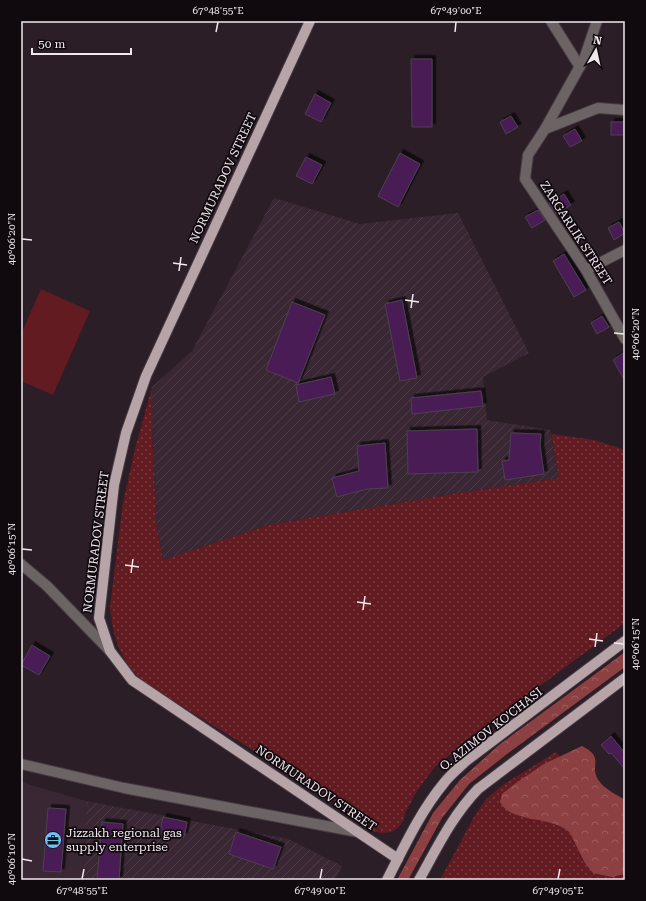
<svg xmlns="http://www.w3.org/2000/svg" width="646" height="901" font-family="'Roboto Serif',serif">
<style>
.built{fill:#3a2734}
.industrial{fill:url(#industrial-furrows)}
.green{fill:url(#green-dots)}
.forest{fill:url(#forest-crowns)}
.pitch{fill:#621b20}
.building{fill:#481d54;stroke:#4c414f;filter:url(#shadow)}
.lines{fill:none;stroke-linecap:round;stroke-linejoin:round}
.street-casing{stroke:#473a43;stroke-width:12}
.primary-casing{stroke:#473a43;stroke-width:12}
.street{stroke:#6c6365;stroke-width:10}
.primary{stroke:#b6a4a9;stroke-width:10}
.ticks{fill:none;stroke:#f1e8ee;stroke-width:1.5}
.labels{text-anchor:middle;stroke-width:3.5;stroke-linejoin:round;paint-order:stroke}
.street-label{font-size:12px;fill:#f1e8ee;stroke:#100a0e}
.poi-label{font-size:12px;fill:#f1e8ee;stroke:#100a0e;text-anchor:start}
.neatline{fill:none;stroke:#f1e8ee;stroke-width:1.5}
.ticks-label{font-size:10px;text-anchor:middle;fill:#f1e8ee}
</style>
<defs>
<pattern id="industrial-furrows" width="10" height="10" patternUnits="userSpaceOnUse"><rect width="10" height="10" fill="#3a2734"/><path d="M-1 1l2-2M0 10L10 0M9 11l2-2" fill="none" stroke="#4d3c48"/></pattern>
<pattern id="green-dots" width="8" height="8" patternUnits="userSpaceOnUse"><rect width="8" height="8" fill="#621b20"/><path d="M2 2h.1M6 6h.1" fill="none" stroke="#793c41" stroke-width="1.8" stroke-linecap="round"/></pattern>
<pattern id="forest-crowns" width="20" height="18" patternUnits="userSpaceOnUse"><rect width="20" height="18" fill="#8d4042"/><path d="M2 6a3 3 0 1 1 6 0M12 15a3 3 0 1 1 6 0" fill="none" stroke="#9e5c5e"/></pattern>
<filter id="shadow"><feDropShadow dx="3.5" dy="-3.5" stdDeviation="0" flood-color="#0009"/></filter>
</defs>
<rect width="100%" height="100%" fill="#2b1e27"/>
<polygon class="built" points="21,782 86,801 83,880 21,880"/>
<g class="industrial">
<polygon points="274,198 360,224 458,213 529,353 483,377 487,420 550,430 559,478 452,494 268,525 163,560 156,521 152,426 152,387 192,351"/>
<polygon points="86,801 288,839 342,866 335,880 83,880"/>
</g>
<g class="green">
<path d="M152,387V426L156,521L163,560L268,525L452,494L559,478L551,434L594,440L625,450V623L468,739L434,768L417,791L405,813L404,820L399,827L392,832L382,833L371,831L364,827L354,820L335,801L143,682C120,659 113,639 110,607L123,503L135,449Z"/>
<polygon points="556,752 569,768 625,824 625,880 440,880 475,815 487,798 504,784"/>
</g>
<g class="forest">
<polygon points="625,652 625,667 507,754 469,784 442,818 408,880 397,880 433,813 460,780 499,745"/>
<path d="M582,746C606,758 588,766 599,781C605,789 617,795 625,800V874L612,877L593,873L585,863L570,833C553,815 511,824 500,802L502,794L516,783L544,764Z"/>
</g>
<polygon class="pitch" points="41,289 90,311 53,395 21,381 21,334"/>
<g class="building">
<polygon points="411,59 432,59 432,127 412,127"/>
<polygon points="315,94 331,103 321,122 305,114"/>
<polygon points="511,116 518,127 506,134 500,122"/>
<rect x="611" y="122" width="14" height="13"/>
<polygon points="575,129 582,141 570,147 563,136"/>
<polygon points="400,153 420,164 398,207 378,196"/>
<polygon points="306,157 322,165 312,184 296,176"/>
<polygon points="564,194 571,205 556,214 549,203"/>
<polygon points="538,210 545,220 532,228 525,217"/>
<polygon points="619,222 625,233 614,240 608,228"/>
<polygon points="564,254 586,290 574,297 553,261"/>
<polygon points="402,300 417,378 400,381 385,304"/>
<polygon points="292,302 325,315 298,383 266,370"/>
<polygon points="602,316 609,327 597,334 591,323"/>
<polygon points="625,352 625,381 613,360"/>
<polygon points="331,377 335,394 299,402 296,385"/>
<polygon points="481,391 483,406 412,414 411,398"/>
<polygon points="477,429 478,472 408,474 407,431"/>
<polygon points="511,433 541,434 540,446 544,474 505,480 502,461 509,460"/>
<polygon points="385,443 388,488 367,489 337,497 332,478 359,471 357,446"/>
<polygon points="32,645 50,656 39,675 21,665"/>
<polygon points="611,736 625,753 625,769 611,753 609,754 601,745"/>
<polygon points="48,808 66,809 61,872 43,871"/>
<polygon points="163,817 187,822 184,837 160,832"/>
<polygon points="102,822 123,824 119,880 97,880"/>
<polygon points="236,832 281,847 273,869 229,854"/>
</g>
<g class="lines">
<g class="street-casing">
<g id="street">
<polyline points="551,21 580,67"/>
<polyline points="625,110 598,108 545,129 528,155 525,179 586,270 625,339"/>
<polyline points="545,129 584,59 597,21"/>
<polyline points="586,270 625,250"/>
<polyline points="21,564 47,586 110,651"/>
<polyline points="21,764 124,788 358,832"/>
</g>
</g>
<g class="primary-casing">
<g id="primary">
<polyline points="310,21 146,376 126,433 114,485 99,618 110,651 132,680 398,859"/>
<path d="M387,880C404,847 420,812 444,783C450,775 459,768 466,761L625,641"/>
<path d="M419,880C437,848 452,816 478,789L625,678"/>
</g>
</g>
<use href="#street" class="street"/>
<use href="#primary" class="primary"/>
</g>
<path class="ticks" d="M216,32L218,22M455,32L456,22M22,239L32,240M173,263L187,265M179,271L181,257M405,300L419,302M411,308L413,294M614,333L624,334M22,549L32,550M125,565L139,567M131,573L133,559M357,602L371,604M363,610L365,596M589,639L603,641M614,643L624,644M595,647L597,633M22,859L32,861M82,879L84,869M320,879L322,869M558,879L560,869"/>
<defs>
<g id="office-disc" transform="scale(0.9)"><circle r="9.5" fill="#6dc2f3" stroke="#100a0e"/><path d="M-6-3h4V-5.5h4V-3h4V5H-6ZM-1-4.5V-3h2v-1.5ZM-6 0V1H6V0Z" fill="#111"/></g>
</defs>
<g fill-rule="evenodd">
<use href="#office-disc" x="53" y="840"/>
</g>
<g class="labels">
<g class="street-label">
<text transform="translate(223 178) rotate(-65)" y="4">NORMURADOV STREET</text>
<text transform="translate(576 233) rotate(57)" y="4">ZARGARLIK STREET</text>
<text transform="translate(96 542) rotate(-83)" y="4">NORMURADOV STREET</text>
<text transform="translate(491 729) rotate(-38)" y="4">O. AZIMOV KO'CHASI</text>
<text transform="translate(316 788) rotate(34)" y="4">NORMURADOV STREET</text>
</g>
<g class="poi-label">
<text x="66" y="837">Jizzakh regional gas<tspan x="66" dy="14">supply enterprise</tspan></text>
</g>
</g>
<rect width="646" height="901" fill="none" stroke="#100a0e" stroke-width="44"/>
<g transform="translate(596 50) rotate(9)" stroke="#100a0e" stroke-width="3" paint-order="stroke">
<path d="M0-3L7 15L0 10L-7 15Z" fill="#f1e8ee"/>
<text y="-6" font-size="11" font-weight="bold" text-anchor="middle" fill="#f1e8ee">N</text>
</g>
<path d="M32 48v6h99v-6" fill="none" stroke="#f1e8ee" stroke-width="2"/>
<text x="38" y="48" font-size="12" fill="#f1e8ee" stroke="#100a0e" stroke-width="3" paint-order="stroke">50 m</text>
<rect x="22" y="22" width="602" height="857" class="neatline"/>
<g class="ticks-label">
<text x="218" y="14">67°48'55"E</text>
<text x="456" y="14">67°49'00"E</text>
<text transform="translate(11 239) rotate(-90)" y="4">40°06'20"N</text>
<text transform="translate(635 334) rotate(-90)" y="4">40°06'20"N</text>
<text transform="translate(11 549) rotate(-90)" y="4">40°06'15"N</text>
<text transform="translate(635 644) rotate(-90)" y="4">40°06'15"N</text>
<text transform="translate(11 859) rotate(-90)" y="4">40°06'10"N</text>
<text x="82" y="894">67°48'55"E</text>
<text x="320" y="894">67°49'00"E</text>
<text x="558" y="894">67°49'05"E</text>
</g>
</svg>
